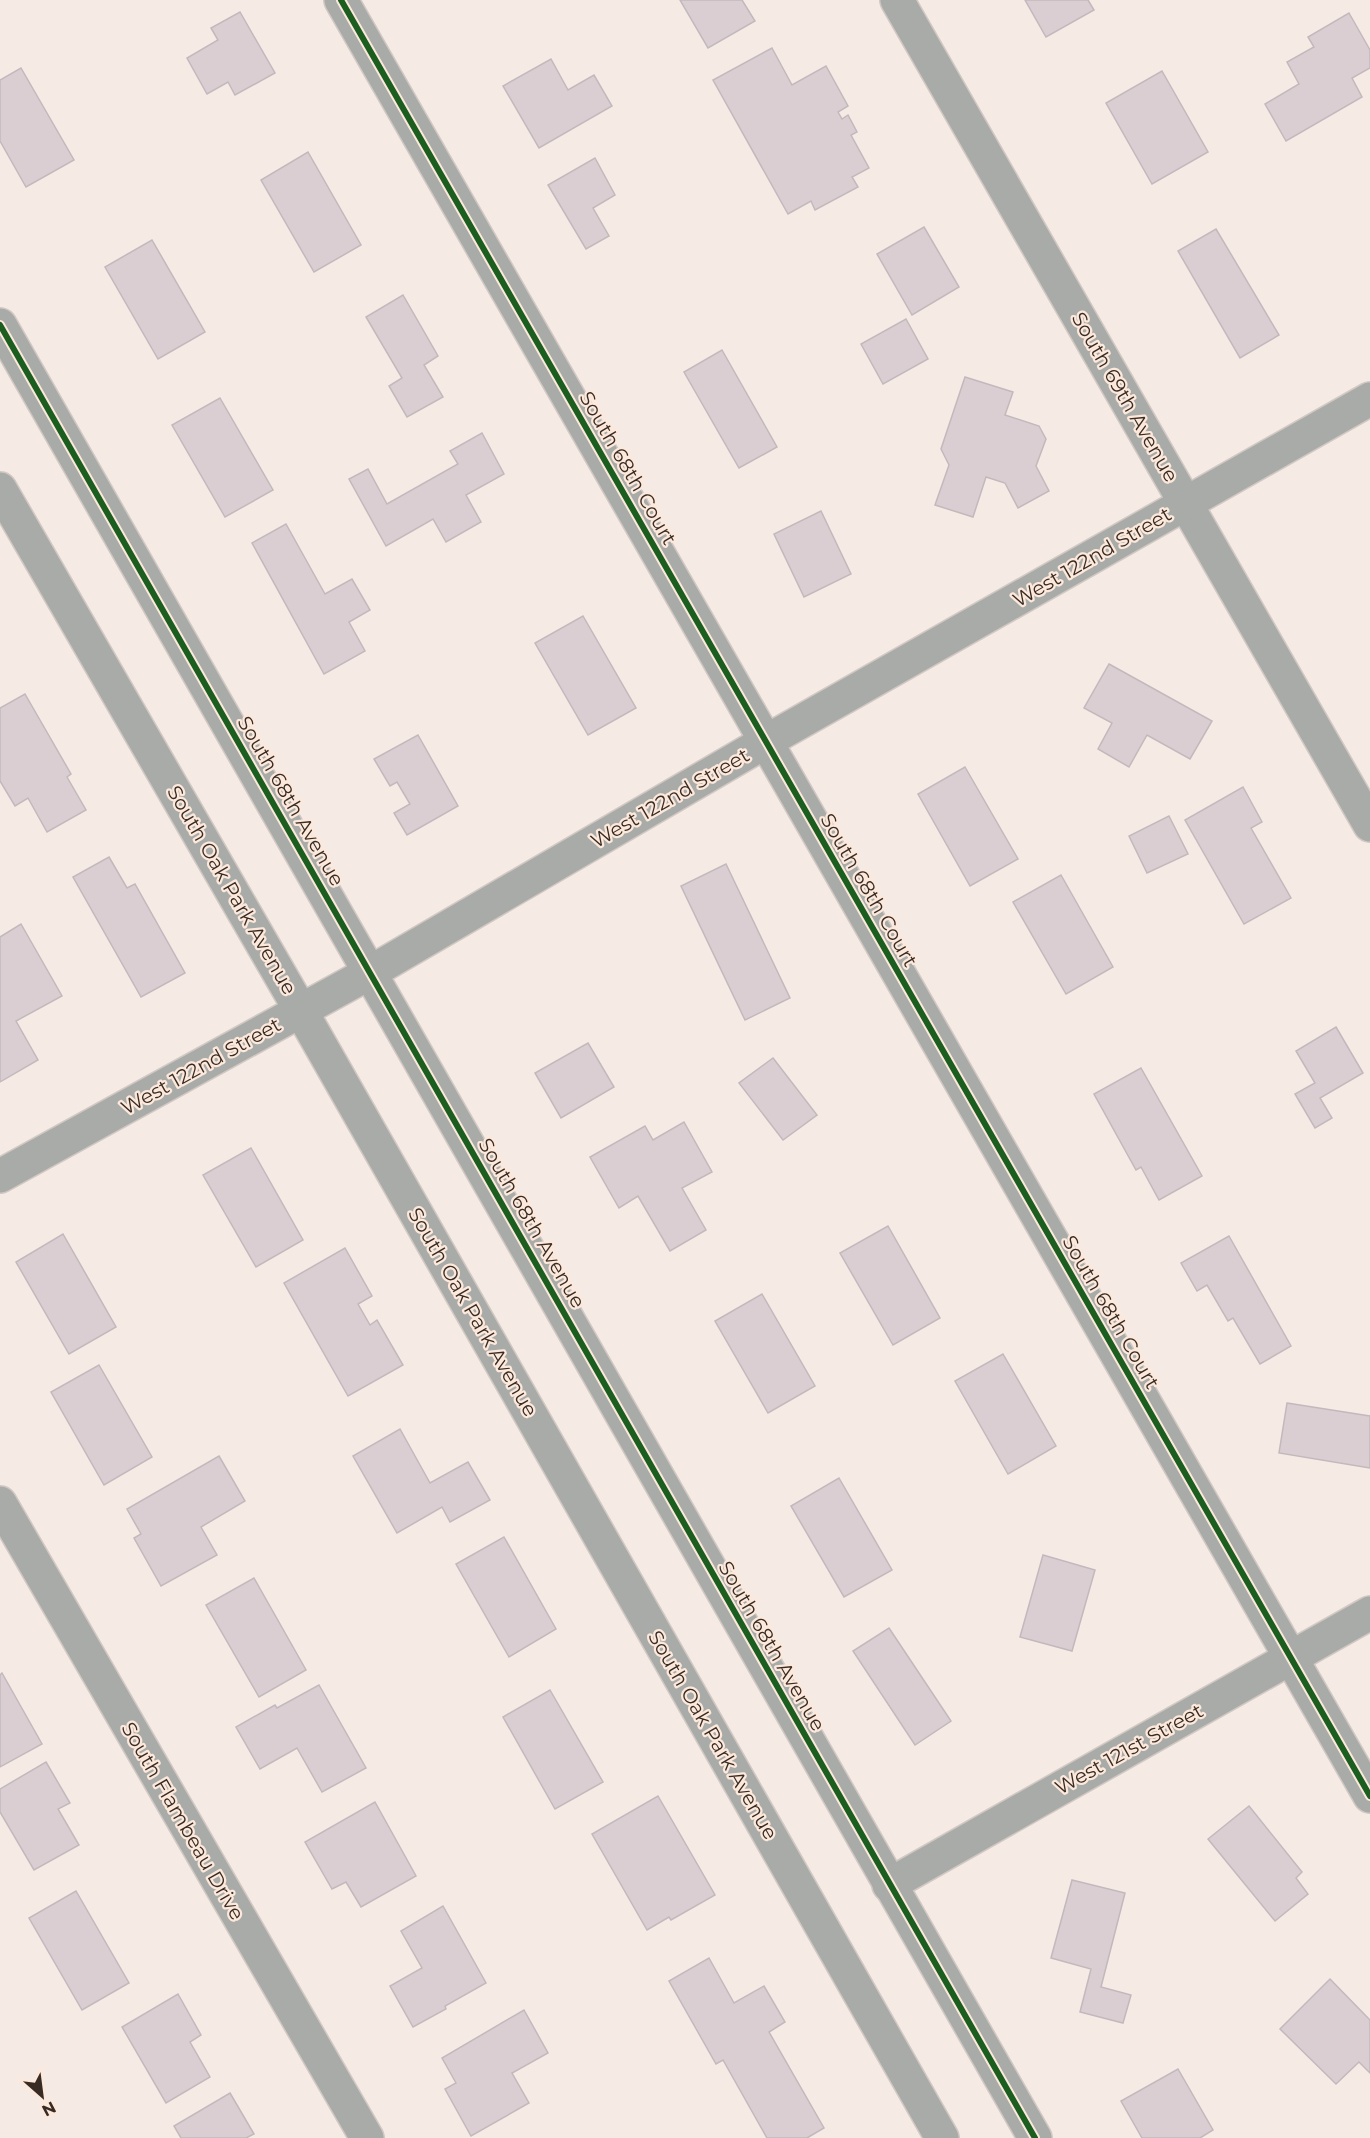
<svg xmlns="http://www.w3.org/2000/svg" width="1370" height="2138" font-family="Montserrat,sans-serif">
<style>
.building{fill:#daced3;stroke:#c3b9bc;stroke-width:1.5}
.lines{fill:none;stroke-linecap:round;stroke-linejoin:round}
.minor-casing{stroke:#d1c8c3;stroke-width:36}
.minor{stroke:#a8aba8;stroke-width:33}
.cycleway-casing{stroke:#fde9dc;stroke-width:10}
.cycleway{stroke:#1b5e20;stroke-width:6}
.labels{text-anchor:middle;stroke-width:4.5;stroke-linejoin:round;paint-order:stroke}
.street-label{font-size:20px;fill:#372b23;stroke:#fde9dc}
</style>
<rect width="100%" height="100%" fill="#f5eae4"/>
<g class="building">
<polygon points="680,0 742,0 755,21 708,48"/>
<polygon points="1025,0 1088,0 1094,10 1046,37"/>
<polygon points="240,12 275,73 235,95 228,82 207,94 187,58 218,40 211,28"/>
<polygon points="1349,13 1370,50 1370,68 1352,78 1362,97 1286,141 1265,104 1299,84 1287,62 1314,47 1308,37"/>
<polygon points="772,48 792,85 826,66 848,106 838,112 842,119 848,115 857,132 851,135 869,168 852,177 858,187 815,210 811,201 788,214 713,80"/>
<polygon points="551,59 568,90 594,75 612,106 539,148 503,86"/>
<polygon points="21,68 74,160 26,187 0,141 0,80"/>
<polygon points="1162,71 1208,152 1152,184 1106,103"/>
<polygon points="308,152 361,245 314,272 261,180"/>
<polygon points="595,158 615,195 593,208 609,236 586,249 548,185"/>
<polygon points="924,227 959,287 912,315 877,254"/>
<polygon points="1216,229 1279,335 1240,358 1178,251"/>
<polygon points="152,240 205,332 158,359 105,267"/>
<polygon points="403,295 438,356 424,365 443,397 407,417 389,386 402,378 366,317"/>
<polygon points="906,319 928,359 883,384 861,344"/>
<polygon points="722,350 777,447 739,468 684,372"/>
<polygon points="965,377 1013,392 1005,415 1039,426 1046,439 1036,466 1049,491 1018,508 1005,483 986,477 973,517 935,505 949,465 941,449"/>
<polygon points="220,398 273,490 225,517 172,425"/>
<polygon points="482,433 504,474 466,495 481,522 446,542 433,519 386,546 349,479 368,469 387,504 458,464 450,451"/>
<polygon points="821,511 851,574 804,597 774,534"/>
<polygon points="286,524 325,594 352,579 370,610 349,622 365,651 324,674 252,543"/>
<polygon points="583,616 636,708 588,735 535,643"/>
<polygon points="1109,664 1212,721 1190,759 1147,735 1129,767 1098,749 1112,723 1084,708"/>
<polygon points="25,694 71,774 67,777 86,810 47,832 28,798 15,806 0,781 0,708"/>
<polygon points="418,735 458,806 407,835 394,813 410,804 397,782 390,786 374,759"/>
<polygon points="965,767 1018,859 970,886 918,794"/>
<polygon points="1243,787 1262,822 1251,828 1291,898 1244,924 1185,820"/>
<polygon points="1169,816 1188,854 1147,873 1129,836"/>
<polygon points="109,857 127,888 135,884 185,973 141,997 73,877"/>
<polygon points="726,864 790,998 745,1020 681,886"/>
<polygon points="1061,875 1113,967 1066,994 1013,902"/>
<polygon points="21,924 62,996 16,1021 38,1060 0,1082 0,937"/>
<polygon points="1336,1027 1363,1073 1320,1098 1332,1118 1315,1128 1295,1094 1315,1083 1296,1051"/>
<polygon points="588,1043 614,1087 561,1118 535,1073"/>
<polygon points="773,1058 817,1115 783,1140 739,1083"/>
<polygon points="1141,1068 1202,1176 1159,1200 1141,1167 1136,1170 1094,1094"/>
<polygon points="684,1122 712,1172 682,1188 706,1230 670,1251 638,1196 619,1208 590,1157 645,1126 653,1140"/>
<polygon points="251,1148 303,1240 256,1267 203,1175"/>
<polygon points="888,1226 940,1318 893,1345 840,1253"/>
<polygon points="63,1234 116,1327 69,1354 16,1262"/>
<polygon points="1229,1236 1291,1346 1260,1364 1233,1318 1228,1321 1207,1285 1197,1291 1181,1263"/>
<polygon points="345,1248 372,1296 358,1304 370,1325 377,1320 403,1365 348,1396 284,1283"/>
<polygon points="762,1294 815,1386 768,1413 715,1321"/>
<polygon points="1003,1354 1056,1446 1008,1474 955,1381"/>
<polygon points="99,1365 152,1457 104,1485 51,1392"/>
<polygon points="1287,1403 1370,1416 1370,1468 1279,1453"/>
<polygon points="400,1429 430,1483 468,1462 490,1500 450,1522 442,1507 397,1533 353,1456"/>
<polygon points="219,1456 245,1501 201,1527 217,1555 161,1586 134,1538 141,1534 127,1509"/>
<polygon points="839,1478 892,1570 844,1597 791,1506"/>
<polygon points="504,1537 556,1629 509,1657 456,1564"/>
<polygon points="1043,1555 1095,1570 1072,1651 1020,1637"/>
<polygon points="254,1578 306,1670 259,1697 206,1605"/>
<polygon points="889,1628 951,1721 915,1745 853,1651"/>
<polygon points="2,1673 42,1744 0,1767 0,1675"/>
<polygon points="319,1685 366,1768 322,1792 297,1748 260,1769 236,1727 275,1705 277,1708"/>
<polygon points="550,1690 603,1782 555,1809 503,1717"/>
<polygon points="46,1762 70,1803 58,1809 79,1845 34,1870 0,1812 0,1789"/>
<polygon points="658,1796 715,1895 671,1920 669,1917 647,1930 592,1834"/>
<polygon points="375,1802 416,1876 361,1907 346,1882 332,1889 305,1842"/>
<polygon points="1249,1806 1302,1872 1296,1878 1308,1894 1275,1921 1208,1839"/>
<polygon points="1072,1880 1125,1893 1101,1987 1131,1995 1123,2023 1080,2012 1091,1969 1051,1958"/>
<polygon points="76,1891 129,1983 82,2010 29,1918"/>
<polygon points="443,1906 486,1983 445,2006 446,2009 413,2027 390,1986 422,1968 401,1931"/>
<polygon points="709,1958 734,2003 764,1986 785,2022 769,2032 824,2128 807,2138 767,2138 723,2060 716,2064 669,1981"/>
<polygon points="1330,1979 1370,2020 1370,2073 1359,2062 1336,2084 1280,2029"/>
<polygon points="178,1994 201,2035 190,2042 210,2077 166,2103 122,2027"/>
<polygon points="524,2010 548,2053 512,2073 529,2103 471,2136 445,2089 456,2083 442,2058"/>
<polygon points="1178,2069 1213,2130 1200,2138 1142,2138 1121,2101"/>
<polygon points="230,2093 254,2134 246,2138 181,2138 174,2126"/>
</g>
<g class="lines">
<g class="minor-casing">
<g id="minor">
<polyline points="341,0 1370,1796"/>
<polyline points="897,0 1370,825"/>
<polyline points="0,325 1035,2138"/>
<polyline points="0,489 301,1011 942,2138"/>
<polyline points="0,1176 371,972 765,742 1370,399"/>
<polyline points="0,1503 367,2138"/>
<polyline points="889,1885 1370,1613"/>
</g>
</g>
<use href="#minor" class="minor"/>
<g class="cycleway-casing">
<g id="cycleway">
<polyline points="341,0 1370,1796"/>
<polyline points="0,325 1035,2138"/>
</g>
</g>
<use href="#cycleway" class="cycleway"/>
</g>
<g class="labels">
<g class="street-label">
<text transform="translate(1125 397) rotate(60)" y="7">South 69th Avenue</text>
<text transform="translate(628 468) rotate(60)" y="7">South 68th Court</text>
<text transform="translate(1092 557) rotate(-30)" y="7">West 122nd Street</text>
<text transform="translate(670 798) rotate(-30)" y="7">West 122nd Street</text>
<text transform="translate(291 801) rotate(60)" y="7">South 68th Avenue</text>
<text transform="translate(232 890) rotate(60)" y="7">South Oak Park Avenue</text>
<text transform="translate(869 890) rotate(60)" y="7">South 68th Court</text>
<text transform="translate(201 1066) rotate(-29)" y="7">West 122nd Street</text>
<text transform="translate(532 1223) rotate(60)" y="7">South 68th Avenue</text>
<text transform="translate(473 1312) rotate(60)" y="7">South Oak Park Avenue</text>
<text transform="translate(1111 1312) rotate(60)" y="7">South 68th Court</text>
<text transform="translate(772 1646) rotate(60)" y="7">South 68th Avenue</text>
<text transform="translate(713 1735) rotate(60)" y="7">South Oak Park Avenue</text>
<text transform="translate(1129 1749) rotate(-29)" y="7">West 121st Street</text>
<text transform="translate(183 1821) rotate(60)" y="7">South Flambeau Drive</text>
</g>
</g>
<g transform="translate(42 2096) rotate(152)" stroke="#fde9dc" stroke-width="4.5" paint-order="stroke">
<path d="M0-4.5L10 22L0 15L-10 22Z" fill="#372b23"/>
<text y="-9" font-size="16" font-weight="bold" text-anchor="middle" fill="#372b23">N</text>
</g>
</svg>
